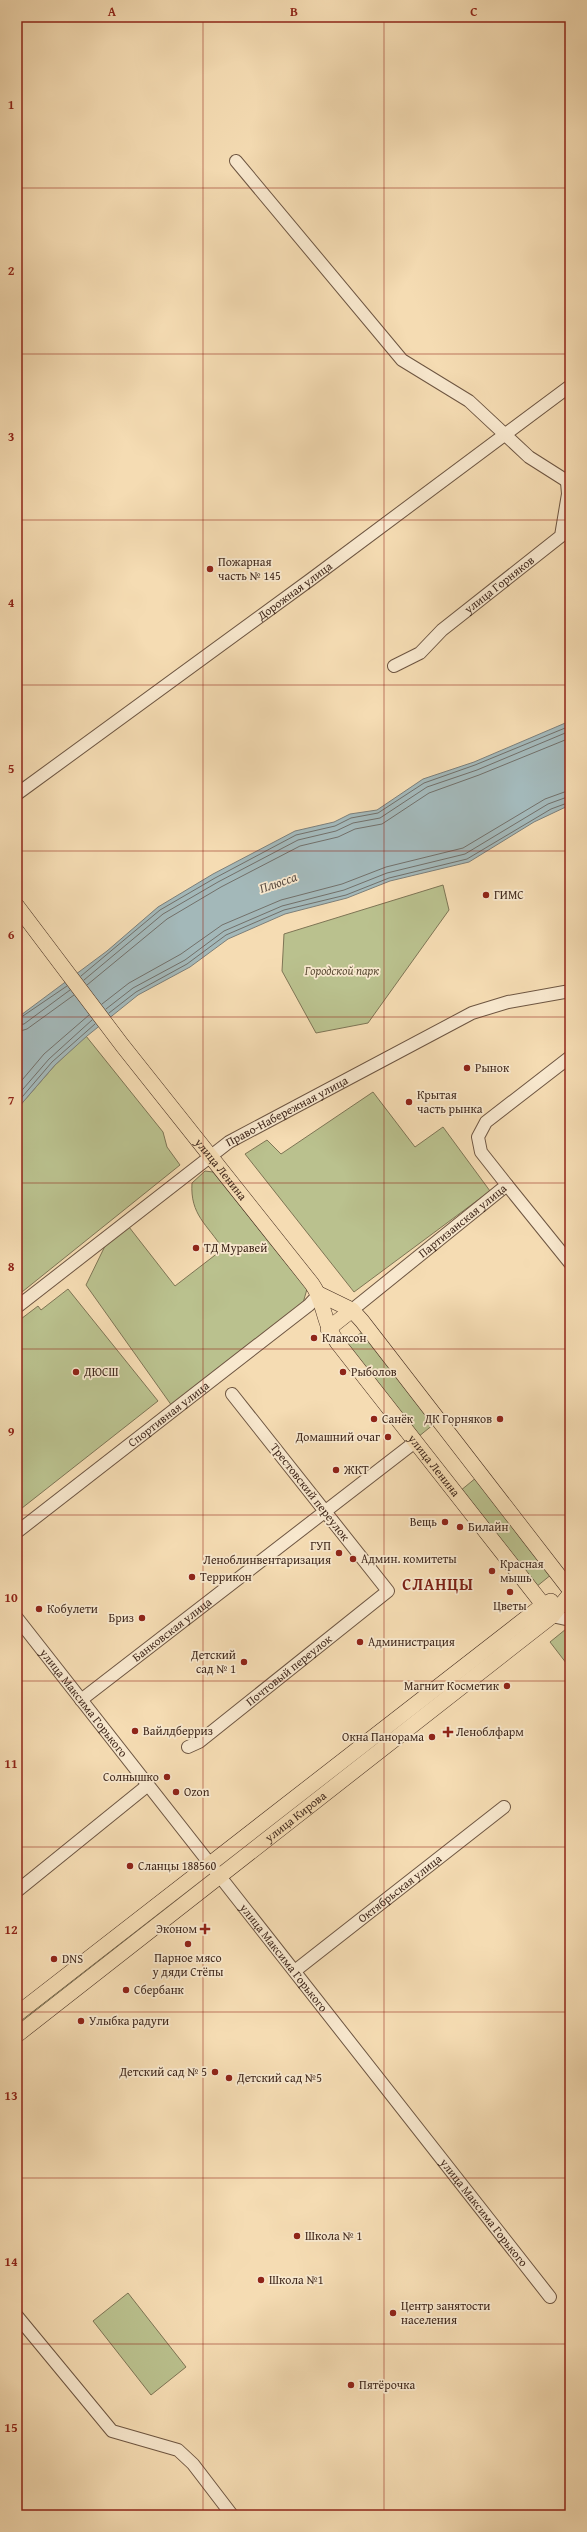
<svg xmlns="http://www.w3.org/2000/svg" width="587" height="2532" font-family="'Gentium Book Plus',serif">
<style>
.green{fill:#bac18e;stroke:#7e7555}
.water{fill:#a3b8b9;stroke:#7c7f7a}
.lines{fill:none;stroke-linecap:round;stroke-linejoin:round}
.shore{stroke:#72706a;stroke-width:1}
.minor-casing{stroke:#6e5642;stroke-width:14}
.major-casing{stroke:#41291c;stroke-width:16}
.minor{stroke:#f8e8ce;stroke-width:12}
.major{stroke:#f5dcb3;stroke-width:15}
.grid{fill:none;stroke:#8f2418;stroke-width:1;stroke-opacity:0.55}
.poi-dot{fill:#8f2418;stroke:#f8e8ce;stroke-width:1.5}
.labels{text-anchor:middle;stroke-width:3.5;stroke-linejoin:round;paint-order:stroke}
.poi-label{font-size:12px;fill:#41291c;stroke:#f8e8ce;text-anchor:start}
.street-label{font-size:12px;fill:#41291c;stroke:#f8e8ce}
.park-label{font-size:12px;font-style:italic;fill:#5f4f38;stroke:#f8e8ce}
.water-label{font-size:13px;font-style:italic;fill:#5a4d43;stroke:#f8e8ce}
.district-label{font-size:16px;font-weight:bold;letter-spacing:1px;fill:#7a1f14;stroke:#f8e8ce}
.neatline{fill:none;stroke:#8f2418;stroke-width:1.5}
.grid-label{font-size:13px;text-anchor:middle;font-weight:bold;fill:#8f2418}
</style>
<rect width="100%" height="100%" fill="#f5dcb3"/>
<filter id="stains"><feTurbulence type="fractalNoise" baseFrequency=".005" numOctaves="4"/><feColorMatrix values="0 0 0 0 .2 0 0 0 0 .09 0 0 0 0 .02 0 0 0 .5 -.17"/></filter>
<radialGradient id="worn" r=".72"><stop offset=".6" stop-color="#630" stop-opacity="0"/><stop offset="1" stop-color="#630" stop-opacity=".3"/></radialGradient>
<g class="green">
<polygon points="443,885 449,910 368,1023 316,1033 282,971 284,934"/>
<polygon points="86,1036 163,1132 167,1147 180,1165 17,1296 17,1109 55,1065"/>
<polygon points="373,1092 415,1147 443,1127 490,1191 354,1292 245,1154 267,1140 281,1154"/>
<path d="M205,1171L213,1172L307,1289L303,1303L172,1406L86,1285L105,1246L129,1227L175,1286L223,1249C207,1224 190,1215 192,1183Z"/>
<polygon points="68,1289 158,1401 17,1512 17,1322 38,1306 41,1310"/>
<polygon points="362,1332 434,1424 418,1437 346,1345"/>
<polygon points="477,1477 552,1574 536,1587 460,1491"/>
<polygon points="566,1629 570,1633 570,1668 550,1642"/>
<polygon points="194,1882 197,1887 17,2029 17,2020"/>
<polygon points="128,2293 186,2367 151,2395 93,2321"/>
</g>
<polygon class="water" points="570,721 570,805 534,822 469,862 390,881 347,898 285,914 228,939 190,967 138,995 87,1036 55,1065 17,1109 17,1018 107,951 158,907 213,874 295,831 334,822 350,814 377,810 423,779 474,762"/>
<g class="lines">
<g class="shore">
<polyline points="81,976 160,910 215,878 296,835 335,826 351,818 378,813 424,783 475,765 570,726"/>
<polyline points="84,980 163,914 218,882 298,840 336,831 353,823 380,818 427,787 477,770 570,731"/>
<polyline points="87,985 167,919 221,887 300,846 338,837 355,829 382,824 429,793 479,775 570,738"/>
<polyline points="102,1004 129,983 181,954 222,925 281,900 342,884 386,867 463,848 545,799 570,790"/>
<polyline points="106,1009 133,988 185,960 224,931 282,906 344,890 387,873 465,854 548,804 570,796"/>
<polyline points="109,1013 136,992 187,964 226,935 284,910 346,895 389,878 467,859 551,809 570,802"/>
<polyline points="17,1020 67,986"/>
<polyline points="17,1025 24,1024 70,990"/>
<polyline points="17,1032 27,1029 74,995"/>
<polyline points="17,1086 44,1054 89,1015"/>
<polyline points="17,1096 49,1059 92,1020"/>
<polyline points="17,1103 52,1062 95,1024"/>
</g>
<g class="minor-casing">
<g id="minor">
<polyline points="236,161 402,360 469,401 529,457 570,483"/>
<path id="s1" d="M394,666L420,653L442,630L561,536L568,494L567,482"/>
<path id="s2" d="M17,794L310,580L570,386"/>
<polyline points="507,1185 570,1263"/>
<path id="s3" d="M17,1307L229,1142L472,1013L508,1002L570,991"/>
<path id="s4" d="M352,1310L507,1185L481,1152L478,1137L486,1122L570,1057"/>
<path id="s5" d="M17,1532L309,1305L319,1294"/>
<polyline points="552,1616 570,1620"/>
<path id="s6" d="M17,1618L550,2297"/>
<path id="s7" d="M81,1700L415,1442"/>
<path id="s8" d="M188,1747L199,1742L388,1591L232,1394"/>
<polyline points="17,1891 148,1785"/>
<path id="s9" d="M296,1970L504,1807"/>
<polyline points="17,2316 112,2431 178,2450 193,2464 232,2515"/>
</g>
</g>
<g class="major-casing">
<g id="major">
<path id="s10" d="M17,906L122,1045L312,1284C325,1302 322,1321 337,1342L552,1616"/>
<polyline points="319,1294 352,1310 362,1321 570,1590"/>
<polyline points="328,1329 352,1310"/>
<polyline points="17,2014 543,1605 551,1601"/>
<path id="s11" d="M17,2035L552,1616L570,1594"/>
</g>
</g>
<use href="#minor" class="minor"/>
<use href="#major" class="major"/>
</g>
<path class="grid" d="M203,17V2515M384,17V2515M17,188H570M17,354H570M17,520H570M17,685H570M17,851H570M17,1017H570M17,1183H570M17,1349H570M17,1515H570M17,1681H570M17,1847H570M17,2012H570M17,2178H570M17,2344H570"/>
<g class="poi-dot">
<circle cx="210" cy="569" r="4"/>
<circle cx="486" cy="895" r="4"/>
<circle cx="467" cy="1068" r="4"/>
<circle cx="409" cy="1102" r="4"/>
<circle cx="196" cy="1248" r="4"/>
<circle cx="314" cy="1338" r="4"/>
<circle cx="76" cy="1372" r="4"/>
<circle cx="343" cy="1372" r="4"/>
<circle cx="374" cy="1419" r="4"/>
<circle cx="500" cy="1419" r="4"/>
<circle cx="388" cy="1437" r="4"/>
<circle cx="336" cy="1470" r="4"/>
<circle cx="445" cy="1522" r="4"/>
<circle cx="460" cy="1527" r="4"/>
<circle cx="339" cy="1553" r="4"/>
<circle cx="353" cy="1559" r="4"/>
<circle cx="492" cy="1571" r="4"/>
<circle cx="192" cy="1577" r="4"/>
<circle cx="510" cy="1592" r="4"/>
<circle cx="39" cy="1609" r="4"/>
<circle cx="142" cy="1618" r="4"/>
<circle cx="360" cy="1642" r="4"/>
<circle cx="244" cy="1662" r="4"/>
<circle cx="507" cy="1686" r="4"/>
<circle cx="135" cy="1731" r="4"/>
<path d="M446 1726h4v4h4v4h-4v4h-4v-4h-4v-4h4z"/>
<circle cx="432" cy="1737" r="4"/>
<circle cx="167" cy="1777" r="4"/>
<circle cx="176" cy="1792" r="4"/>
<circle cx="130" cy="1866" r="4"/>
<path d="M203 1923h4v4h4v4h-4v4h-4v-4h-4v-4h4z"/>
<circle cx="188" cy="1944" r="4"/>
<circle cx="54" cy="1959" r="4"/>
<circle cx="126" cy="1990" r="4"/>
<circle cx="81" cy="2021" r="4"/>
<circle cx="215" cy="2072" r="4"/>
<circle cx="229" cy="2078" r="4"/>
<circle cx="297" cy="2236" r="4"/>
<circle cx="261" cy="2280" r="4"/>
<circle cx="393" cy="2313" r="4"/>
<circle cx="351" cy="2385" r="4"/>
</g>
<g class="labels">
<g class="poi-label">
<text x="218" y="566">Пожарная<tspan x="218" dy="14">часть № 145</tspan></text>
<text x="494" y="899">ГИМС</text>
<text x="475" y="1072">Рынок</text>
<text x="417" y="1099">Крытая<tspan x="417" dy="14">часть рынка</tspan></text>
<text x="204" y="1252">ТД Муравей</text>
<text x="322" y="1342">Клаксон</text>
<text x="84" y="1376">ДЮСШ</text>
<text x="351" y="1376">Рыболов</text>
<text x="382" y="1423">Санёк</text>
<text x="492" y="1423" text-anchor="end">ДК Горняков</text>
<text x="380" y="1441" text-anchor="end">Домашний очаг</text>
<text x="344" y="1474">ЖКТ</text>
<text x="437" y="1526" text-anchor="end">Вещь</text>
<text x="468" y="1531">Билайн</text>
<text x="331" y="1550" text-anchor="end">ГУП<tspan x="331" dy="14">Леноблинвентаризация</tspan></text>
<text x="361" y="1563">Админ. комитеты</text>
<text x="500" y="1568">Красная<tspan x="500" dy="14">мышь</tspan></text>
<text x="200" y="1581">Террикон</text>
<text x="510" y="1610" text-anchor="middle">Цветы</text>
<text x="47" y="1613">Кобулети</text>
<text x="134" y="1622" text-anchor="end">Бриз</text>
<text x="368" y="1646">Администрация</text>
<text x="236" y="1659" text-anchor="end">Детский<tspan x="236" dy="14">сад № 1</tspan></text>
<text x="499" y="1690" text-anchor="end">Магнит Косметик</text>
<text x="143" y="1735">Вайлдберриз</text>
<text x="456" y="1736">Леноблфарм</text>
<text x="424" y="1741" text-anchor="end">Окна Панорама</text>
<text x="159" y="1781" text-anchor="end">Солнышко</text>
<text x="184" y="1796">Ozon</text>
<text x="138" y="1870">Сланцы 188560</text>
<text x="197" y="1933" text-anchor="end">Эконом</text>
<text x="188" y="1962" text-anchor="middle">Парное мясо<tspan x="188" dy="14">у дяди Стёпы</tspan></text>
<text x="62" y="1963">DNS</text>
<text x="134" y="1994">Сбербанк</text>
<text x="89" y="2025">Улыбка радуги</text>
<text x="207" y="2076" text-anchor="end">Детский сад № 5</text>
<text x="237" y="2082">Детский сад №5</text>
<text x="305" y="2240">Школа № 1</text>
<text x="269" y="2284">Школа №1</text>
<text x="401" y="2310">Центр занятости<tspan x="401" dy="14">населения</tspan></text>
<text x="359" y="2389">Пятёрочка</text>
</g>
<g class="street-label">
<text dy="4" stroke="none"><textPath href="#s1" startOffset="134">улица Горняков</textPath></text>
<text dy="4" stroke="none"><textPath href="#s2" startOffset="344">Дорожная улица</textPath></text>
<text dy="4" stroke="none"><textPath href="#s3" startOffset="334">Право-Набережная улица</textPath></text>
<text dy="4" stroke="none"><textPath href="#s10" startOffset="333">улица Ленина</textPath></text>
<text dy="4" stroke="none"><textPath href="#s4" startOffset="142">Партизанская улица</textPath></text>
<text dy="4" stroke="none"><textPath href="#s5" startOffset="192">Спортивная улица</textPath></text>
<text dy="4" stroke="none"><textPath href="#s10" startOffset="700">улица Ленина</textPath></text>
<text transform="translate(310 1492) rotate(52)" y="4">Трестовский переулок</text>
<text dy="4" stroke="none"><textPath href="#s7" startOffset="115">Банковская улица</textPath></text>
<text dy="4" stroke="none"><textPath href="#s8" startOffset="127">Почтовый переулок</textPath></text>
<text dy="4" stroke="none"><textPath href="#s6" startOffset="108">улица Максима Горького</textPath></text>
<text dy="4" stroke="none"><textPath href="#s11" startOffset="354">улица Кирова</textPath></text>
<text dy="4" stroke="none"><textPath href="#s9" startOffset="132">Октябрьская улица</textPath></text>
<text dy="4" stroke="none"><textPath href="#s6" startOffset="432">улица Максима Горького</textPath></text>
<text dy="4" stroke="none"><textPath href="#s6" startOffset="756">улица Максима Горького</textPath></text>
</g>
<g class="park-label">
<text x="342" y="975">Городской парк</text>
</g>
<g class="water-label">
<text transform="translate(278 882) rotate(-19)" y="5">Плюсса</text>
</g>
<g class="district-label">
<text x="438" y="1590">СЛАНЦЫ</text>
</g>
</g>
<rect width="587" height="2532" fill="none" stroke="#f5dcb3" stroke-width="44"/>
<rect x="22" y="22" width="543" height="2488" class="neatline"/>
<g class="grid-label">
<text x="112" y="16">A</text>
<text x="294" y="16">B</text>
<text x="474" y="16">C</text>
<text x="11" y="109">1</text>
<text x="11" y="275">2</text>
<text x="11" y="441">3</text>
<text x="11" y="607">4</text>
<text x="11" y="773">5</text>
<text x="11" y="939">6</text>
<text x="11" y="1105">7</text>
<text x="11" y="1271">8</text>
<text x="11" y="1436">9</text>
<text x="11" y="1602">10</text>
<text x="11" y="1768">11</text>
<text x="11" y="1934">12</text>
<text x="11" y="2100">13</text>
<text x="11" y="2266">14</text>
<text x="11" y="2432">15</text>
</g>
<rect width="100%" height="100%" filter="url(#stains)"/>
<rect width="100%" height="100%" fill="url(#worn)"/>
</svg>
